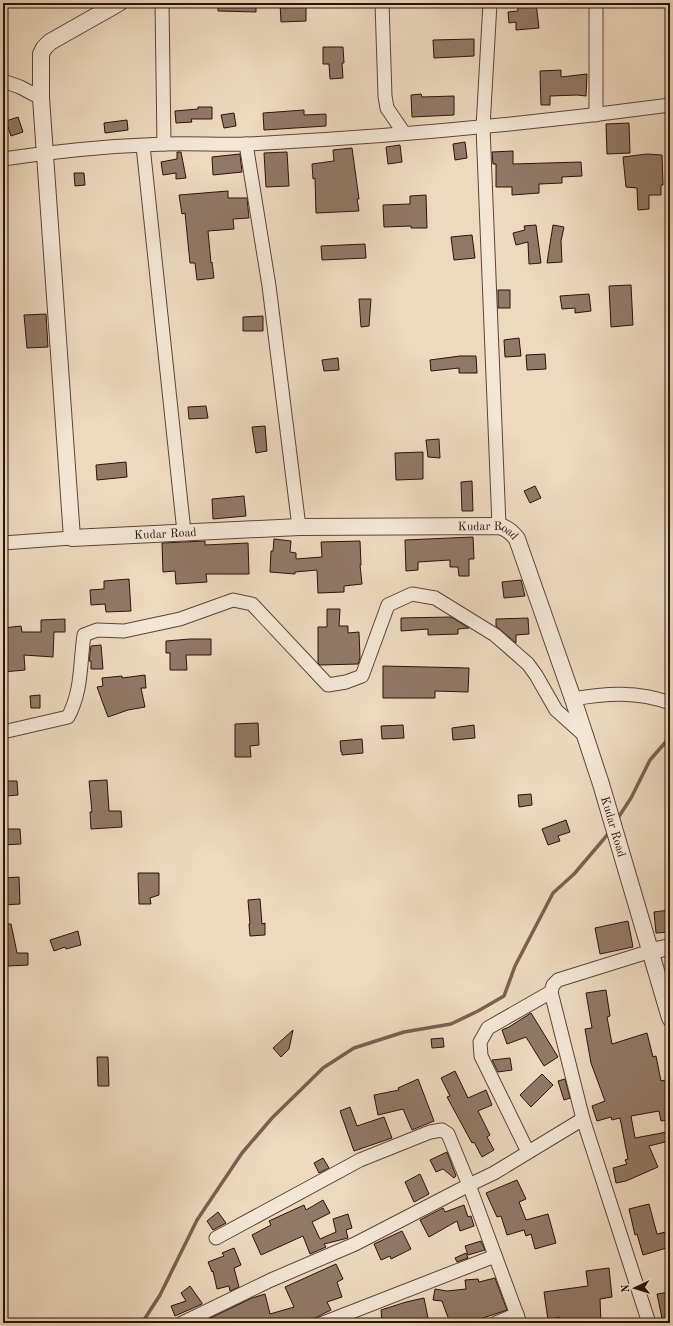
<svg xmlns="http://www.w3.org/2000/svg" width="673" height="1326" font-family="'Old Standard TT',serif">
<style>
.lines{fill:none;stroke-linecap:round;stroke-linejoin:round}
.stream{stroke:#796150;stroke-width:3.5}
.building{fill:#917967;stroke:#2e1208}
.minor-casing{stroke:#5e4436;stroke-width:15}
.tertiary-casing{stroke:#5e4436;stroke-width:18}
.minor{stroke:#f3e6d5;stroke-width:13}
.tertiary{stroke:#f3e6d5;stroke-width:16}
.labels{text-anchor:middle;stroke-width:4;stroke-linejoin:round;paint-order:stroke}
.street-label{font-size:12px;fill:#2e1208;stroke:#f3e6d5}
</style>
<rect width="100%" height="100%" fill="#ecd9be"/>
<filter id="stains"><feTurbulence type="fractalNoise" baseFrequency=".005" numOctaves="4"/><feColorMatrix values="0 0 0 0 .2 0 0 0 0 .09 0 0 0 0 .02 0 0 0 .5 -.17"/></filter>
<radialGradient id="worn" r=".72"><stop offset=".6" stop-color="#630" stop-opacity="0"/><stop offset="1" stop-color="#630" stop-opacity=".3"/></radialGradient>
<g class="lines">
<g class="stream">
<polyline points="616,821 631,798 650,760 670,737"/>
<polyline points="142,1323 160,1295 197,1220 242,1153 272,1118 323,1068 354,1048 404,1032 451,1024 478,1011 504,996 515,966 553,893 574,874 603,840 610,831"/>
</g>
</g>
<g class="building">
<polygon points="218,3 256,3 256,12 218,11"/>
<polygon points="280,3 304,3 304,6 306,6 306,21 281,22"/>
<polygon points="517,3 536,3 539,28 516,30 516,22 509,23 508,12 518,11"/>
<polygon points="474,39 474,56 434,58 433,40"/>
<polygon points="323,47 343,47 344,63 342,63 343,78 330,79 329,64 323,64"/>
<polygon points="561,70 561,77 587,74 586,96 577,95 550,96 550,105 541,105 540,71"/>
<polygon points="421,94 422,97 454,96 454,115 412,117 411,95"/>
<polygon points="198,107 212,107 212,119 191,119 192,122 176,123 175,111 198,109"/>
<polygon points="304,110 304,115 326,114 326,126 264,130 263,113"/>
<polygon points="234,113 236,126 224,128 221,115"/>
<polygon points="18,117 23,132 11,136 6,121"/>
<polygon points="127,120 128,130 105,133 104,123"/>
<polygon points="629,123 630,153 607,154 606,124"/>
<polygon points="465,142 467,158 455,160 453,144"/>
<polygon points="400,145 402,162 388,164 386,147"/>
<polygon points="352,148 359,199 357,199 359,211 316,213 315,178 313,179 312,164 334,161 333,150"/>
<polygon points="513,151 513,164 581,162 582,176 562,177 562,183 539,184 539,193 512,195 512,187 496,187 496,164 493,164 492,152"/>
<polygon points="177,152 181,152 186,178 176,179 176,173 163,175 161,162 177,159"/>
<polygon points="287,152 289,186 266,187 264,153"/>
<polygon points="240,154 242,172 213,175 212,157"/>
<polygon points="647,154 662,155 663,185 661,185 661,195 649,195 649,209 638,210 637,188 626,187 623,157"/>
<polygon points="74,173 84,173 85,185 75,186"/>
<polygon points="228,191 228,198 247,198 249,218 233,219 234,229 208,231 211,263 212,262 214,278 197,280 195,263 190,263 185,213 182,214 179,195"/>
<polygon points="426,195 427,228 411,228 411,226 384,227 383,205 410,204 410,196"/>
<polygon points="536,225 541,263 529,264 528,242 516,245 513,233 525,230 524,226"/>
<polygon points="553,225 564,227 561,241 562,262 547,263"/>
<polygon points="472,235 475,258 454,260 451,237"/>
<polygon points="365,244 366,258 322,260 321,246"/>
<polygon points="631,285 633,325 611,327 609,286"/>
<rect x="498" y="290" width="12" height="18"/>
<polygon points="589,294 591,311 575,313 575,308 562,309 560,296"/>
<polygon points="359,299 371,299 369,326 361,327"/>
<polygon points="46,314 48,347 27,348 24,315"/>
<polygon points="263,316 263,331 243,331 243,317"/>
<polygon points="519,338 521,356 505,357 504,340"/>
<polygon points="545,354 546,369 527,370 526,355"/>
<polygon points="460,356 476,356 477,373 459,373 459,368 431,371 430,360"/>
<polygon points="338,358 339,370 324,371 322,360"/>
<polygon points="206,406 208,418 189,419 188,407"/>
<polygon points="265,426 267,451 256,453 252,427"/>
<polygon points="439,439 440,458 428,457 426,440"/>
<polygon points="423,452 423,479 396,480 395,453"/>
<polygon points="126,462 127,477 97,480 96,465"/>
<polygon points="472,481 473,511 462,511 461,482"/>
<polygon points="535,486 541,498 530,503 524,491"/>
<polygon points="244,496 246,516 213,519 212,499"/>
<polygon points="473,537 474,559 469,559 469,576 459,576 458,567 450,567 450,560 418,562 418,570 406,571 405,540"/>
<polygon points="274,539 291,541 290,552 296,553 296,559 322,557 321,542 360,541 361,565 360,565 362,584 344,586 344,592 318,593 317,570 295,572 295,574 270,572 271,551 273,551"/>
<polygon points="205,541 205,545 248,543 249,574 206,574 207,582 176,584 175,571 163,572 162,543"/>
<polygon points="129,579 131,611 106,612 105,604 91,605 90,590 104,589 104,581"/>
<polygon points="521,580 525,596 504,598 502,582"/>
<polygon points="327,609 340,609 339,626 348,626 348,633 359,632 360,658 358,664 320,665 318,663 318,627 327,627"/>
<polygon points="451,617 469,628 458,629 458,634 428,635 428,629 401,631 401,618"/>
<polygon points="528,618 529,634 516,635 516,643 496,626 496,619"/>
<polygon points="65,619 65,632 54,632 53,657 24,655 25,670 3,672 3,628 21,626 22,632 41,632 41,620"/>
<polygon points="190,639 211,639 211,655 186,655 187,670 170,670 170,653 166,653 166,641"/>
<polygon points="101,645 103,669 91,669 91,661 89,661 91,646"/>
<polygon points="383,666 469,668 468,692 435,691 435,698 383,698"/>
<polygon points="145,675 146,688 141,688 145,707 128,710 108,717 97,687 103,686 102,678 122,676 122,678"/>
<polygon points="40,695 40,708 31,708 30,696"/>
<polygon points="258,723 259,745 250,746 251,757 235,757 235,724"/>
<polygon points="403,725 404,738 382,739 381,726"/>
<polygon points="474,725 475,738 453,740 452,728"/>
<polygon points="362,739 363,753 342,755 342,752 341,752 340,741"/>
<polygon points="107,780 109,811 121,811 122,827 91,829 90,812 92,812 89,781"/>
<polygon points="6,781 17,781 18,795 7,796"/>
<polygon points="531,794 532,805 519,807 518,795"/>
<polygon points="566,820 570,832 558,836 560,841 548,845 542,829"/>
<polygon points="3,829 20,829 21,844 3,845"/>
<polygon points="138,873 159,873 159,895 150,898 151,904 139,904"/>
<polygon points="19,877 20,904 3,905 3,878"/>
<polygon points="260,899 262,924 265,923 265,935 250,936 249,924 250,924 248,900"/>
<polygon points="670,910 670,932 656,933 654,912"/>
<polygon points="628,921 633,947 600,954 595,928"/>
<polygon points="5,924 11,924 17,953 28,953 28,965 8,966 7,948 3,949 3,937 6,936"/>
<polygon points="78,931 81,945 66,949 65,947 54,951 50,940"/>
<polygon points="606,990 610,1016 607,1017 612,1044 647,1033 653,1057 656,1056 661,1081 670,1079 670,1120 661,1121 659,1111 631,1116 635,1138 667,1132 669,1141 649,1146 658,1167 626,1181 616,1183 613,1168 627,1164 625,1160 628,1159 620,1118 612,1120 611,1117 597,1121 592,1106 605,1101 591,1063 585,1029 592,1028 586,993"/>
<polygon points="531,1013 558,1057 544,1066 526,1037 507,1044 502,1030 509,1027"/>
<polygon points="293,1030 289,1049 281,1057 273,1048"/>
<polygon points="443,1038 444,1047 432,1048 431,1039"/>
<polygon points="97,1057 108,1057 109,1086 98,1086"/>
<polygon points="510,1058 512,1070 498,1072 492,1060"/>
<polygon points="455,1071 468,1098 486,1090 492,1105 478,1111 490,1135 487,1137 494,1150 482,1157 474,1142 472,1143 447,1097 450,1096 441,1078"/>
<polygon points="542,1074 553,1085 531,1107 520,1095"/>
<polygon points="418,1079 434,1121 412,1130 403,1109 378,1115 374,1095 399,1090 398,1088"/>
<polygon points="565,1079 570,1098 564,1100 558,1081"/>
<polygon points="350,1107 357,1126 384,1117 392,1138 354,1151 340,1111"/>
<polygon points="447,1152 456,1176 454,1178 443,1169 436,1172 430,1160"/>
<polygon points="323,1158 329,1168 319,1173 314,1163"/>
<polygon points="420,1174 429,1194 414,1202 405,1182"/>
<polygon points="517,1180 526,1199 519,1202 526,1220 548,1214 556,1243 535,1249 531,1234 526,1236 524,1230 507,1235 501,1216 497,1217 486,1193"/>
<polygon points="323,1200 330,1213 312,1222 320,1239 336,1232 333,1219 348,1214 352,1228 346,1230 348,1238 324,1244 326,1247 310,1254 303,1236 261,1255 252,1235 271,1225 269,1221 304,1205 306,1210"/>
<polygon points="649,1204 657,1234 670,1231 670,1247 643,1255 637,1234 635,1235 629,1209"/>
<polygon points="464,1205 468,1217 471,1216 474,1226 460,1231 457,1221 429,1237 420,1220 443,1208 445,1212"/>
<polygon points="218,1212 226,1223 213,1230 207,1221"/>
<polygon points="402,1231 411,1249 391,1259 390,1256 381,1260 374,1244"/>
<polygon points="481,1241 485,1250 468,1255 465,1246"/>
<polygon points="234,1248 241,1265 234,1268 239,1287 230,1291 229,1286 217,1289 213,1271 212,1272 208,1262 224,1256 222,1253"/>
<polygon points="466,1253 468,1258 457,1262 455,1258"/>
<polygon points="336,1264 343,1279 337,1282 342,1297 327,1302 331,1310 305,1323 301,1323 299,1319 285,1323 200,1323 252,1298 265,1294 270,1314 294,1307 285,1287"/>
<polygon points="609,1268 612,1297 600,1299 601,1323 560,1323 560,1317 548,1320 544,1292 588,1286 586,1271"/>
<polygon points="495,1278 507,1310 483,1318 483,1321 470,1323 450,1323 442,1301 433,1300 435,1289 447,1291 466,1289 465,1280 478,1279 479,1282"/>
<polygon points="190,1286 202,1303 202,1304 175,1316 171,1306 186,1301 181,1293"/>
<polygon points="670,1292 670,1323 663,1323 657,1294"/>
<polygon points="424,1298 429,1323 382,1323 381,1310 406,1302"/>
</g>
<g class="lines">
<g class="minor-casing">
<g id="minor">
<polyline points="162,3 164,144"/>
<polyline points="382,3 385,96 387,108 404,133"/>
<polyline points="490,3 483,127 499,526"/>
<polyline points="596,3 596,115"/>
<polyline points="3,81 20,87 41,98"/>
<polyline points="246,144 269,286 299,527"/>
<polyline points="143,146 184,532"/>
<path d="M3,159C56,151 110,146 164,144C192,143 220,145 248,144C389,137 530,124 670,105"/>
<polyline points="3,543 72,538"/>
<path d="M573,699C606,693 638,691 670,703"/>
<path d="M3,732L68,717C81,693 80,669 83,643L84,635L97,630L124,631L180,619L233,600L252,604L328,685L346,682L362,676L388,605L412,594L435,598L495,635L528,664L536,675L556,710L584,735"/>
<polyline points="528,1152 481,1056 480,1042 488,1028 551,992"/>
<polyline points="216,1238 360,1160 430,1132 442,1130 448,1134 469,1185 520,1323"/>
<polyline points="182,1323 271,1280 355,1244 469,1185 494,1173 583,1119"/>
<polyline points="323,1323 495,1256"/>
<polyline points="496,1323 517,1314"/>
<polyline points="649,1323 583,1119 551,992 553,985 558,980 651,951"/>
</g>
</g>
<g class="tertiary-casing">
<g id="tertiary">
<path id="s1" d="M119,3L50,42L44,48L41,54V98L72,538L299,527L499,526C507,528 512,532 517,539L573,699L601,784L670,1018"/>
<polyline points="651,951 670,947"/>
</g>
</g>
<use href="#minor" class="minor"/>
<use href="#tertiary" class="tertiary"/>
</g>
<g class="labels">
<g class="street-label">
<text dy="4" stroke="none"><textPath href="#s1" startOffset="673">Kudar Road</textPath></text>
<text dy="4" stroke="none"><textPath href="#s1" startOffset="997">Kudar Road</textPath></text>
<text dy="4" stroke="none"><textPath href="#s1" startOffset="1333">Kudar Road</textPath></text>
</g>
</g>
<rect width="673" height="1326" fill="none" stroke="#ecd9be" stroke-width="16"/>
<rect x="4" y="4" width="665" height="1318" fill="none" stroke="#2e1208" stroke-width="2"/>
<rect x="8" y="8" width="657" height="1310" fill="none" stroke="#2e1208"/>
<g transform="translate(635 1288) rotate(266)" stroke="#f3e6d5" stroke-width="3" paint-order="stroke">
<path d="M0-3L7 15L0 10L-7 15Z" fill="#2e1208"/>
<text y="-6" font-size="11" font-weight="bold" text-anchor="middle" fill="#2e1208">N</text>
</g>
<rect width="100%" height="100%" filter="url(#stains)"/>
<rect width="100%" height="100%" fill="url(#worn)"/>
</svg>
